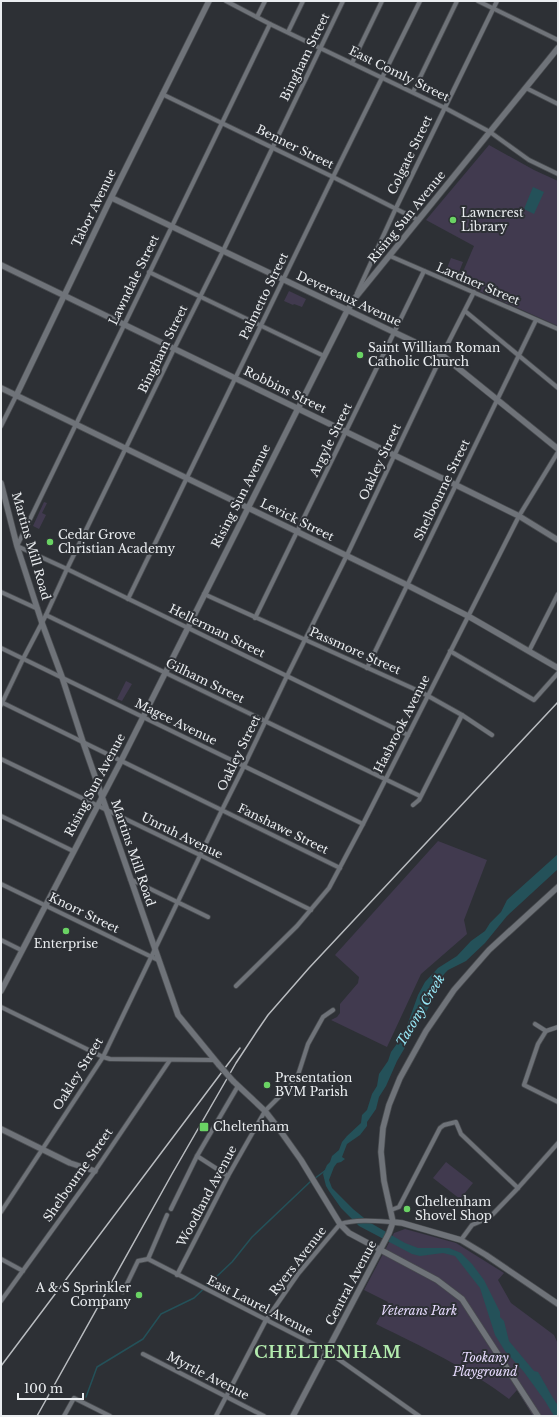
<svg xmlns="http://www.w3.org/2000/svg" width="559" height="1417" font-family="'Libre Baskerville',serif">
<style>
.green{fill:#413a4f}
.water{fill:#245159}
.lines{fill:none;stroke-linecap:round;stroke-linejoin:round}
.stream{stroke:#245159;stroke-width:1.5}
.street-casing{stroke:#484b4f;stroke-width:5.5}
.secondary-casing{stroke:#484b4f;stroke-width:7}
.street{stroke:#6f7379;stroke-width:4}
.secondary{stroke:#6f7379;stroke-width:5.5}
.rail{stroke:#b9bcc0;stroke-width:1.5}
.secondary-bridge-casing{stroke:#484b4f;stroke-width:7;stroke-linecap:butt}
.secondary-bridge{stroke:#6f7379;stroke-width:5.5}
.poi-dot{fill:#6ad364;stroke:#2d3035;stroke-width:1.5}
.labels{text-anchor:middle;stroke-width:4;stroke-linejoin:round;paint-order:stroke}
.street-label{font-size:12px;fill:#eaedf0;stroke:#2d3035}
.poi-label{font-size:12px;fill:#eaedf0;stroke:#2d3035;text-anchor:start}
.park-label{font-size:12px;font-style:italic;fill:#e7dbfe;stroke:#2d3035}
.water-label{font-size:13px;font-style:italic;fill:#98e9f8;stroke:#2d3035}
.district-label{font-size:16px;font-weight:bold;letter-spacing:1px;fill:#b3ebae;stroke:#2d3035}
</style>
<rect width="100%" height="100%" fill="#2d3035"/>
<g class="green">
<polygon points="489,145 534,170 558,181 558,326 461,283 459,281 474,246 426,220"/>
<polygon points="451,258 463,262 457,277 445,273"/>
<polygon points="289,291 306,299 302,307 294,304 293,305 284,301"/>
<polygon points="44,502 47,503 42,513 46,515 39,529 33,526"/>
<polygon points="126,681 132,684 122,701 117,699"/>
<polygon points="438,841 487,860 464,920 467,934 421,974 387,1047 331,1020 337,1017 340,1013 340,1004 358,983 359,977 335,955"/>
<polygon points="446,1162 473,1183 460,1199 433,1178"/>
<path d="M405,1229L456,1243L504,1273L498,1280L511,1303L554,1335L558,1344V1416H533L517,1390L509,1399C470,1369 420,1346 376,1324L388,1302L364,1290L394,1233Z"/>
</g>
<g class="water">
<polygon points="533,187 544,192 534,214 524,209"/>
<path d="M558,854V869L507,916L485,943L466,961L448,970L445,973L440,980L438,988L430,1005L397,1061L386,1086L379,1097L376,1109L367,1122V1126L360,1135L347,1144L342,1157L345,1159L341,1162L337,1163L334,1167L329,1180L332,1188L353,1209L369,1222L405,1243L418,1248H449L461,1253L472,1264L484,1280L500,1312V1317L504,1321L509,1341L534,1371L538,1372C542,1378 555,1403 558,1405V1416H554L545,1401L524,1372L505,1351L495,1335L480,1288L455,1256L443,1253L420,1256L412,1254L359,1226L341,1208L329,1191L326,1186L323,1174L327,1165L330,1162L332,1156L339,1150L342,1142L347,1136L361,1123L362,1115L367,1110L372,1094L377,1086L379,1074L388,1061L391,1052L404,1034L418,995L425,982L438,968L457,956L471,941L485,931L490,923L501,912L507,900Z"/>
</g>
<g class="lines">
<g class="stream">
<polyline points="314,1179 326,1170"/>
<polyline points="86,1397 97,1367 143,1339 161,1314 194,1298 232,1262 252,1237 311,1181"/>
</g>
<g class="street-casing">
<g id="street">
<polyline points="226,1 270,24 445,108 490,132 529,160 558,174"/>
<polyline points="478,1 558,40"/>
<polyline points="257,17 265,1"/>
<polyline points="270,24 17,546 67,569 408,735"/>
<polyline points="288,32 303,1"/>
<polyline points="352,63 382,1"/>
<polyline points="526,88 558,104"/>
<polyline points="413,92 457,1"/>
<polyline points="162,94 333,177 418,220"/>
<polyline points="390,256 558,329"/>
<polyline points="149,272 324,356"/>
<polyline points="357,293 396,208 497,1"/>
<polyline points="465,311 558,388"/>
<polyline points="1,426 16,396"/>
<polyline points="1,592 38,609"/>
<polyline points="204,594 421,692 462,715 492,735"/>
<polyline points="128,599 333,177 420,1"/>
<polyline points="46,615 420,796"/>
<polyline points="255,618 424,271"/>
<polyline points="1,648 363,824"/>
<polyline points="450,651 534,700 558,673"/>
<polyline points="529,651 558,594"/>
<polyline points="367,668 536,320"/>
<polyline points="1,702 340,868"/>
<polyline points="1,705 23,659 46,615 67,569 174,349 223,251 343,1"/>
<polyline points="1,759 200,855 311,910"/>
<polyline points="413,805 419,800 462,715"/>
<polyline points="1,816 73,851"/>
<polyline points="130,879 208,917"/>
<polyline points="1,884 158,960"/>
<polyline points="1,940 21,950"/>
<polyline points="236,986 297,926 329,888 363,824 519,516 558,452"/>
<polyline points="1,1007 103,1057 110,1059 214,1060"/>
<polyline points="535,1024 546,1031"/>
<polyline points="558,1027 546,1031 538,1044 524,1085 558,1102"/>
<polyline points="197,1156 228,1176"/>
<polyline points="171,1209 197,1156 238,1086"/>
<polyline points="391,1210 399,1207 440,1128 444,1125 456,1122 461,1134 518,1188"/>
<polyline points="1,1212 103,1057 222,810 244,766 287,676 347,555 442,355 474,292"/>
<polyline points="461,1240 472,1225 486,1219 493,1214 518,1188 558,1143"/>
<polyline points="1,1259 23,1271"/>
<polyline points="148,1259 167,1215"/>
<polyline points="177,1275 228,1176 265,1111 295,1081 298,1075 308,1044 323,1017 333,1010"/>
<polyline points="123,1292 138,1261 148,1259 327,1351 419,1416"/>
<polyline points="1,1301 95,1171 170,1060"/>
<polyline points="143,1354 264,1416"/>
<polyline points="64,1416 74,1398 110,1416"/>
<path d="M216,1416L266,1320L298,1274L340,1224C357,1219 376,1221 393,1222"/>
</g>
</g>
<g class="secondary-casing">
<g id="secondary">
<polyline points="112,198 442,355 558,449"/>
<polyline points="1,265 456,485 519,516 558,540"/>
<polyline points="1,388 407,585 468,616 558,668"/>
<polyline points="16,396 109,202 209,1"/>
<polyline points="1,483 17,546 42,623 62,677 83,742 178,1015 219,1065"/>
<polyline points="1,991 121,761 347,311 355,298 558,48"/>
<polyline points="233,1081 265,1111 279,1129 301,1160 340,1224 349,1233 437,1280 462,1299 538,1416"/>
<polyline points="1,1129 70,1163 95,1171"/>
<polyline points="393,1222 402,1223 461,1240 486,1255 558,1304"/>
<polyline points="293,1416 389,1233 393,1222 384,1181 381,1152 383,1128 389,1105 400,1078 426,1031 454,990 489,950 558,887"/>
</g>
</g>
<use href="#street" class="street"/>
<use href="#secondary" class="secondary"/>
<g class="rail">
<polyline points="1,1366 240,1048"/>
<polyline points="37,1416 172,1174 236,1063 257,1031 268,1015 309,968 558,702"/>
</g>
<g class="secondary-bridge-casing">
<polyline id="secondary-bridge" points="219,1065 233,1081"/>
</g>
<use href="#secondary-bridge" class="secondary-bridge"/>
</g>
<g class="poi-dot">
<circle cx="453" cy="220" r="4"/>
<circle cx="360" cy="355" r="4"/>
<circle cx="50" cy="542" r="4"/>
<circle cx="66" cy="931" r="4"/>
<circle cx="267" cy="1085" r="4"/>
<rect x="199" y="1122" width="10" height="10" rx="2"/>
<circle cx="407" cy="1209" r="4"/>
<circle cx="139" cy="1295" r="4"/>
</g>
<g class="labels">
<g class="street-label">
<text transform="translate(305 57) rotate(-64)" y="4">Bingham Street</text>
<text transform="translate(399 74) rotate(26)" y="4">East Comly Street</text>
<text transform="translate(295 147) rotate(26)" y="4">Benner Street</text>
<text transform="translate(410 155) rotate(-64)" y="4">Colgate Street</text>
<text transform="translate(94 208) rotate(-64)" y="4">Tabor Avenue</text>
<text transform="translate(407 217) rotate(-51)" y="4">Rising Sun Avenue</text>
<text transform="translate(134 280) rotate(-64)" y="4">Lawndale Street</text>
<text transform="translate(478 284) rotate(23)" y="4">Lardner Street</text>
<text transform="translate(264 296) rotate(-64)" y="4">Palmetto Street</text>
<text transform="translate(349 299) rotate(25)" y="4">Devereaux Avenue</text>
<text transform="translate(163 349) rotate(-64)" y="4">Bingham Street</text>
<text transform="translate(285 390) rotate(26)" y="4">Robbins Street</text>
<text transform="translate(331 440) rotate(-64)" y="4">Argyle Street</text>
<text transform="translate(380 462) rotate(-65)" y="4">Oakley Street</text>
<text transform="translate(442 490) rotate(-64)" y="4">Shelbourne Street</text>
<text transform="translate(241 496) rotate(-63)" y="4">Rising Sun Avenue</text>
<text transform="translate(297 520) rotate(26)" y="4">Levick Street</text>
<text transform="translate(31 546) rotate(74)" y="4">Martins Mill Road</text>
<text transform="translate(217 631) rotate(26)" y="4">Hellerman Street</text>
<text transform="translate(355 651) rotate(24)" y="4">Passmore Street</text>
<text transform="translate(205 681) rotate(26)" y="4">Gilham Street</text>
<text transform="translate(176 722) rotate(26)" y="4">Magee Avenue</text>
<text transform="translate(402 724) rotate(-63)" y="4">Hasbrook Avenue</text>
<text transform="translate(239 753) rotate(-64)" y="4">Oakley Street</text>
<text transform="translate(95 785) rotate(-62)" y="4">Rising Sun Avenue</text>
<text transform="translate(283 829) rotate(26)" y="4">Fanshawe Street</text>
<text transform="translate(182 836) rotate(26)" y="4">Unruh Avenue</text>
<text transform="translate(133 853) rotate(71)" y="4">Martins Mill Road</text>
<text transform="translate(84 913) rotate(26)" y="4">Knorr Street</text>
<text transform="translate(78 1074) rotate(-58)" y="4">Oakley Street</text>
<text transform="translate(78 1175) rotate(-55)" y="4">Shelbourne Street</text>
<text transform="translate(207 1196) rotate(-62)" y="4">Woodland Avenue</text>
<text transform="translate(298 1261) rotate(-52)" y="4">Ryers Avenue</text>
<text transform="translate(351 1283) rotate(-62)" y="4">Central Avenue</text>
<text transform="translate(260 1306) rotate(27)" y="4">East Laurel Avenue</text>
<text transform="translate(208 1376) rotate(27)" y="4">Myrtle Avenue</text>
</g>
<g class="poi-label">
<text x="461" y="217">Lawncrest<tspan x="461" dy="14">Library</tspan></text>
<text x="368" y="352">Saint William Roman<tspan x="368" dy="14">Catholic Church</tspan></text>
<text x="58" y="539">Cedar Grove<tspan x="58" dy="14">Christian Academy</tspan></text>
<text x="66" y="948" text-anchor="middle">Enterprise</text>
<text x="275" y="1082">Presentation<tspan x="275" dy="14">BVM Parish</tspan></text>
<text x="213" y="1131">Cheltenham</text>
<text x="415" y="1206">Cheltenham<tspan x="415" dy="14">Shovel Shop</tspan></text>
<text x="131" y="1292" text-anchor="end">A &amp; S Sprinkler<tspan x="131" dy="14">Company</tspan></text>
</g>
<g class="park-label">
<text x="419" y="1315">Veterans Park</text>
<text x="485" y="1362">Tookany<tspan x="485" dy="14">Playground</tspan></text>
</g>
<g class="water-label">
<text transform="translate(420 1010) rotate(-59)" y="5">Tacony Creek</text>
</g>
<g class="district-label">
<text x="328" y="1358">CHELTENHAM</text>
</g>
</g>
<rect width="559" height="1417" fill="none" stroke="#eaedf0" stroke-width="4"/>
<path d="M18 1393v6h65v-6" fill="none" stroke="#eaedf0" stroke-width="2"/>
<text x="24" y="1393" font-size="12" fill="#eaedf0" stroke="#2d3035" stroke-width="3" paint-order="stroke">100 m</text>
</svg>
